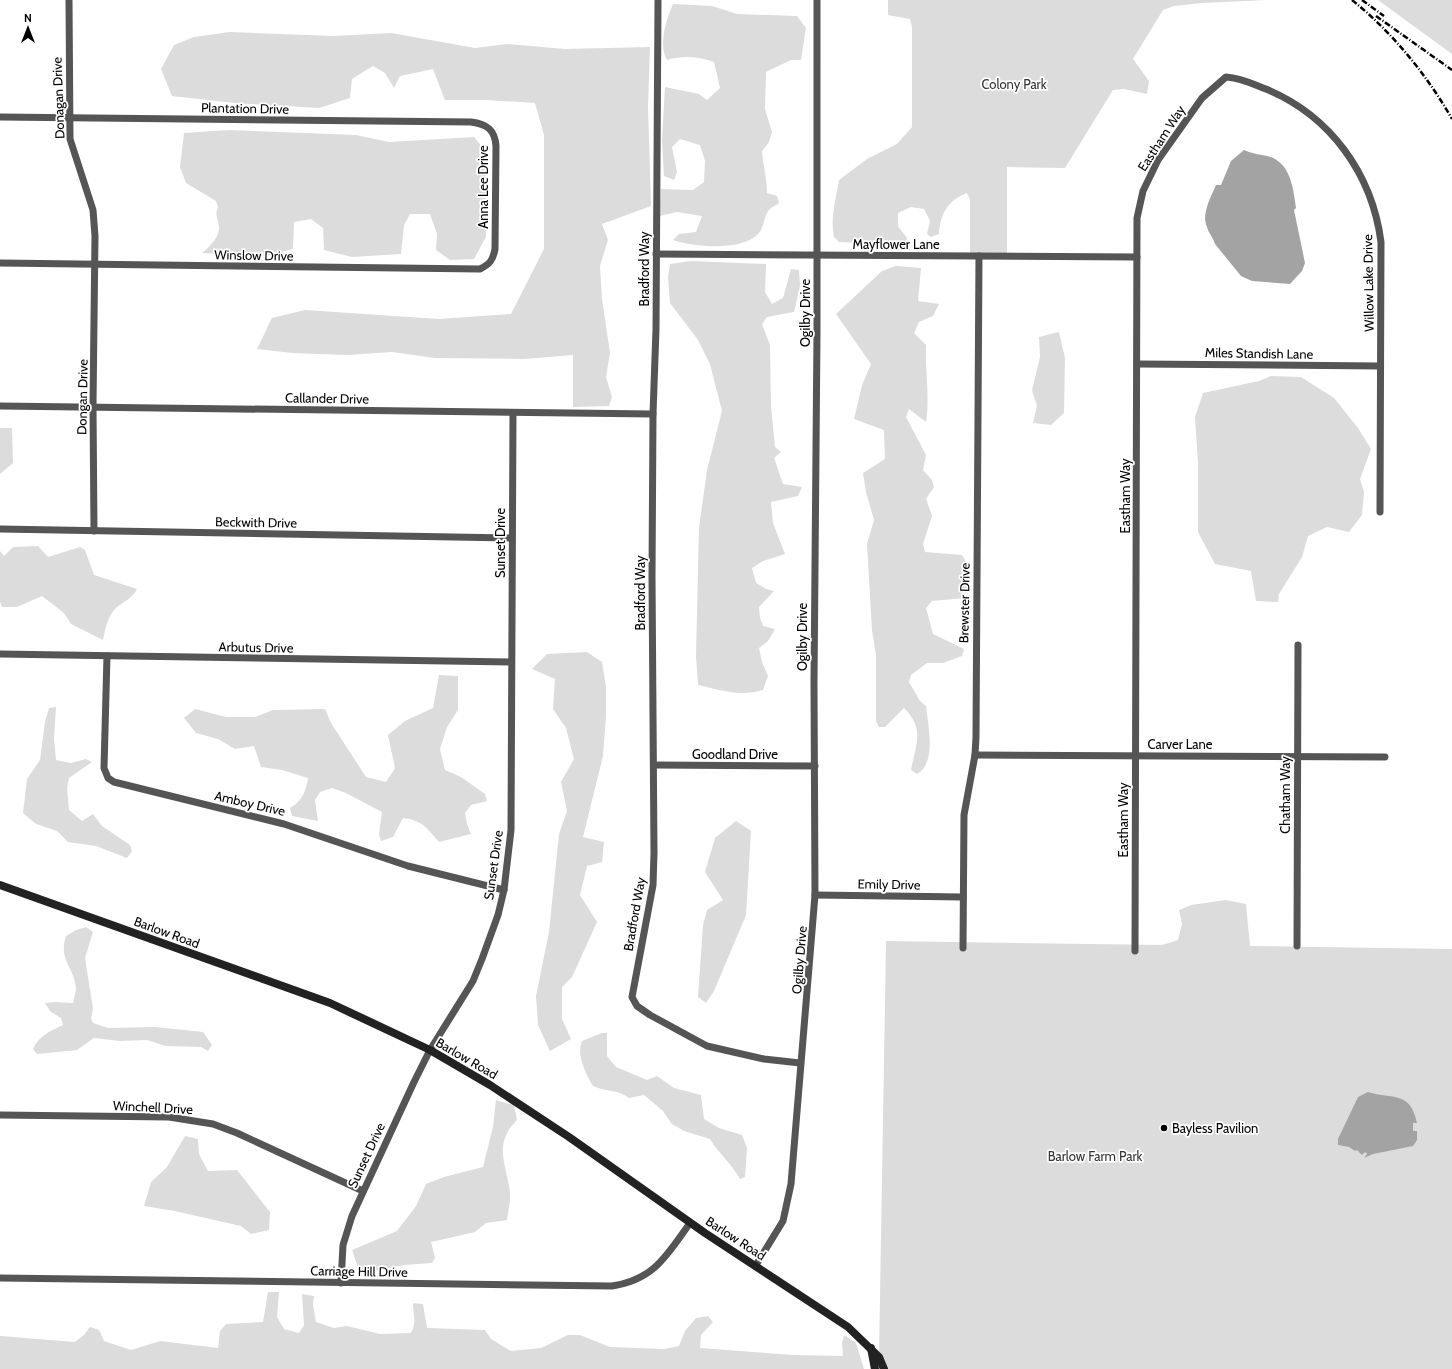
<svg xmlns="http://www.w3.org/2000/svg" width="1452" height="1369" font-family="Cabin,sans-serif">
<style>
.green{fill:#dcdcdc}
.water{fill:#a3a3a3}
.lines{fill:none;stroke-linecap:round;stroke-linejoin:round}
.street{stroke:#555;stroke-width:7}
.secondary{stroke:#222;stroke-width:8}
.rail{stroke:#000;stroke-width:2.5;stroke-dasharray:6 2 1 2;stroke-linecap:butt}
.poi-dot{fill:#000;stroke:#fff;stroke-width:1.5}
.labels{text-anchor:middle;stroke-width:3.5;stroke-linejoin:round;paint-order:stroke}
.park-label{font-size:13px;fill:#333;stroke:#fff}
.street-label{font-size:13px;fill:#000;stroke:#fff}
.poi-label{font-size:13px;fill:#000;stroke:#fff;text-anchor:start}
</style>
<rect width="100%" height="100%" fill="#fff"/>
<g class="green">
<path d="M888,0H1267L1202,3L1174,6L1163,10L1133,59L1149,81L1147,94L1124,89L1113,90L1065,168L1007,167V256H970V200L967,193C948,200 940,214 939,234L931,237L927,234L930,221L924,209L911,207L898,213V226L907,238L906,241L886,244L839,242L834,237C830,218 836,199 839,180L867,159L897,144L912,127V27L910,19L888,15Z"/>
<polygon points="1378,0 1452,0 1452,54"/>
<path d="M673,4L712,6L737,14L797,16L806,28L801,60H791L766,72L765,109L772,132L769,142L762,151C763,166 767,177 767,193L777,196L779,203C777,205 771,207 769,210C764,216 764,227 759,233C742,252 695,247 673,240L679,234L696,232L702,216L677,212L659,216L661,189L693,190L704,182L705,161L700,145L680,139L672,147L677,172L674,180L664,176L662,140L665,87L699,94L707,100L720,88L714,62C698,57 685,55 667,60C658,45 666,20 673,4Z"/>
<polygon points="230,32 333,36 391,33 475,48 507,44 565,49 650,47 648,107 651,206 602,224 608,240 600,266 602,299 610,353 606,377 612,397 609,406 573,407 573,355 524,359 435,358 392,352 347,355 292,353 257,349 272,318 305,310 439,319 511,314 544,249 544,135 535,103 486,100 445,100 433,69 400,76 394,88 385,73 373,66 352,79 350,98 319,108 234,103 172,96 161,69 174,45 194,37"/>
<path d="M229,130L356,135L389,142L474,137L484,149L486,172V237L474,259L450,260L436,250L437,234L430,214H410L404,225L401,254L352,257L324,250L323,228L311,219L294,222L293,249L267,256L202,253C209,247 218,239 219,229C219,220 214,216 218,207L216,201L186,183L180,167L184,133Z"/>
<path d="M691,261L766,264L765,292L772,304L783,298L791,269L799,270L800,286L794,312L767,317L762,324L770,345L771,406L775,447L781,452L774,458L783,484L802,487L798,496L771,502L773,523L785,554L763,561L752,568L756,583L766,589L774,591L759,607L760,618L763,626L775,629L768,641L759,648L762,662L768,676L763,690C740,697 720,690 698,685L696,656L699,528L707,470L722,411L710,364L698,340L670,303L668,277L670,264Z"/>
<path d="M896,266L921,268L918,301L939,304L933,316L919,322L914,333L926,345C925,371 930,397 926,422L909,409L906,417L926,455L923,470L932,480L934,487L926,499L932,516L923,544L925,552L962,555C971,568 967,582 965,598L932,601L926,608L933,634L964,649L962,656L943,663H927L911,675L909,682L920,701L926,706C928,725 937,763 917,774L911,770C916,744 925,729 904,708L885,727H879L876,721V655L872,630L867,544L874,520L866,492L863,473L885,459L884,430L854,419L862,385L871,364L836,314L882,271Z"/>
<polygon points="1059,332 1065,358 1064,413 1051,425 1033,423 1037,406 1032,390 1040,357 1039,337"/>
<polygon points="1271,376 1301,377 1334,398 1358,428 1371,449 1360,479 1364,492 1362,515 1349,532 1327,527 1308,536 1302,557 1279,594 1278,602 1256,601 1251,571 1215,564 1198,532 1198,463 1195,417 1203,393 1259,381"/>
<polygon points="0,428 12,428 13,463 0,474"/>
<path d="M38,546L48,557L80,547L85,550L94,575L137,589C132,599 124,601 116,608C108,615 105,630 103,640L71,624L64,613L42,596L17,607H2L0,602V551L4,556L13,547Z"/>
<polygon points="587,652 602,662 606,687 606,716 603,756 583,837 604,842 602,862 587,866 580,895 597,922 572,977 562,987 562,1019 571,1039 550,1051 538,1025 536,996 549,932 559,834 567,811 561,782 574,759 566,728 553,709 555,679 532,669 547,654"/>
<path d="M439,675L458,676V710L447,727L440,749L445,770L461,777L485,794L487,801L471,805L465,813L467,824L471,834L439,842C427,828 422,820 403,818L393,837L381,841L379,834L382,812L346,793L332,788L320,792L315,800L318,821L292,816L290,808C302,801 306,792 308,778L282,770L261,767L254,746L235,749L218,739L196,733L184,718L195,709L226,717H255L273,710L325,709L331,723L366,777L386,782L395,768L388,735L405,721L433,708Z"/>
<polygon points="56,707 54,739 56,760 71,763 86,759 92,762 69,778 67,788 69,810 82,821 93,814 102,826 130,845 132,851 127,858 96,846 68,842 57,831 36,824 23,813 27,779 40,760 45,722 49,708"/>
<polygon points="736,821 751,831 746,915 714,991 706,1003 698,997 703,925 707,910 723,900 705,872 715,838"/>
<polygon points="1226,900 1246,904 1250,946 1452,949 1452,1369 884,1369 879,1357 886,941 1162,945 1178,940 1182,924 1179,910 1191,905"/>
<path d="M86,927L93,932L85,958L93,1009L91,1018L93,1023L108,1028L155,1027L203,1032L212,1045L208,1051L201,1047L166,1046L147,1040L120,1041L94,1038L77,1050L37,1054L33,1049C39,1036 50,1031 63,1025L61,1018L51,1012L45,1003L55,1002L73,1003C74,998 76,992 76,988C74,966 58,960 66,936L76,930Z"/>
<path d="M602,1033H607V1056L616,1067L647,1080L657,1076L674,1088L701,1095L704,1119L719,1128L742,1135L747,1148L745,1177L740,1179C732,1164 719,1154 710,1139L684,1131L672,1124L663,1111L644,1095L629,1098C618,1089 605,1092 593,1086C586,1074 576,1055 582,1041Z"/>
<path d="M496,1100L514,1105L517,1120C493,1144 506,1163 510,1192C511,1200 508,1211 507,1220L486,1223L475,1232L431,1242L435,1258L432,1263L405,1265L368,1272L359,1270L352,1250L397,1231L416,1206L426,1184L444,1177L483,1167L493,1127Z"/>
<polygon points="185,1136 198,1139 199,1154 208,1171 237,1170 270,1212 269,1230 251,1234 241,1226 175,1211 144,1206 151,1182 167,1167"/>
<path d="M268,1292H279L277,1317L284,1329L299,1333L304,1325L302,1294L314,1296L313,1305L316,1322L334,1328L347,1326L380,1334L411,1333C417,1321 413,1316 413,1303L423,1304L427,1328L485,1330L491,1339L511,1351L541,1348L568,1335H580L610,1347L664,1349L679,1346L685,1331L696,1318L708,1316L713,1322L701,1335L700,1348L793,1355L843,1356L842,1343L844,1335L856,1343L864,1369H0V1336L75,1342L84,1335L90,1327L99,1330L104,1341L131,1350L160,1341L218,1348L220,1331L226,1324L263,1322Z"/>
</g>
<g class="water">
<path d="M1244,150C1251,153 1256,154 1262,155C1290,158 1293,186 1296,208L1294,210L1305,263L1302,271L1290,284L1252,281L1241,276L1215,244C1213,237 1209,234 1207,227C1201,214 1211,197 1216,185H1221L1231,161Z"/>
<path d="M1368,1092C1393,1100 1410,1090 1417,1123H1413V1131H1417V1140L1413,1146L1373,1154L1364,1158L1367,1154L1365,1152L1362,1155L1357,1150L1355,1151L1349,1147L1338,1145V1139L1358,1097Z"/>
</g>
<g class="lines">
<g class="street">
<polyline points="69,0 70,139 93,210 95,236 93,406 94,531"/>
<polyline points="658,0 656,329 653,414 652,576 654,853 653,885 632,997 637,1006 650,1015 707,1046 764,1059 800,1063"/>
<path d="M0,117L471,122C487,124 495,130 496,146L495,249C493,260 490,264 480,269L0,263"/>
<polyline points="656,254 1137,257"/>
<polyline points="1138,364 1379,366"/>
<polyline points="0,406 653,414"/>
<polyline points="0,529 511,538"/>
<polyline points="0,654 511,662"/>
<polyline points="107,656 104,768 108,778 114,782 284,824 408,866 504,890"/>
<polyline points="975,755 1385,757"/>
<polyline points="654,765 815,766"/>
<polyline points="815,895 963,897"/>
<polyline points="1297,946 1298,645"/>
<polyline points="963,948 964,815 975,755 976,737 979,256"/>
<path d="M1135,951L1137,218L1143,191L1158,160L1202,98L1226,77C1241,78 1253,84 1266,89C1331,116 1372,174 1381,242L1380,512"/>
<polyline points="0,1115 169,1117 213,1124 237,1133 363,1191"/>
<polyline points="756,1265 783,1221 791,1184 815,895 814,684 817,333 817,0"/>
<path d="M0,1278L612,1286C654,1280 667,1255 690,1223"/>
<polyline points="341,1283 343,1245 352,1216 414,1082 430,1050 473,981 482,959 498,915 504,890 511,830 513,413"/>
</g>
<g class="secondary">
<polyline points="0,885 330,1003 430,1050 490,1085 569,1137 705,1233 848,1327 879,1357 884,1369"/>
<polyline points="871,1348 875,1369"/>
</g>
<g class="rail">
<path d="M1352,0C1392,32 1427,75 1452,119"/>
<polyline points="1362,0 1384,16"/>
<polyline points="1376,16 1452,70"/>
</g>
</g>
<circle class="poi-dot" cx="1164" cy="1128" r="4"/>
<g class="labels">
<g class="park-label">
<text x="1014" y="89">Colony Park</text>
<text x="1095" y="1161">Barlow Farm Park</text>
</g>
<g class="street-label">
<text transform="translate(58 98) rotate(-92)" y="5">Donagan Drive</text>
<text transform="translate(245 108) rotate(1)" y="5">Plantation Drive</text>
<text transform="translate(1161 138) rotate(-57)" y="5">Eastham Way</text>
<text transform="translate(483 187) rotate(-90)" y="5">Anna Lee Drive</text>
<text x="896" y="249">Mayflower Lane</text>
<text transform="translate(254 255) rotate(1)" y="5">Winslow Drive</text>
<text transform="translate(644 269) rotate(-90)" y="5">Bradford Way</text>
<text transform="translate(1368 283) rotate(-91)" y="5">Willow Lake Drive</text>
<text transform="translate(805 313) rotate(-90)" y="5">Ogilby Drive</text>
<text transform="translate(1259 353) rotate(1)" y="5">Miles Standish Lane</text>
<text transform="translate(82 397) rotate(-89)" y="5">Dongan Drive</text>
<text transform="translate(327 398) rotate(1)" y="5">Callander Drive</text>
<text transform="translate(1125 496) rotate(-90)" y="5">Eastham Way</text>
<text transform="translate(256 522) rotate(1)" y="5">Beckwith Drive</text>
<text transform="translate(500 543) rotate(-90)" y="5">Sunset Drive</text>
<text transform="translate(640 593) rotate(-90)" y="5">Bradford Way</text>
<text transform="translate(964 603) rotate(-89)" y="5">Brewster Drive</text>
<text transform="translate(802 637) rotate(-90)" y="5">Ogilby Drive</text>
<text transform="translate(256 647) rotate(1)" y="5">Arbutus Drive</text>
<text x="1180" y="749">Carver Lane</text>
<text x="735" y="759">Goodland Drive</text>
<text transform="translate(1285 795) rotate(-90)" y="5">Chatham Way</text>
<text transform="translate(250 803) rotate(13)" y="5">Amboy Drive</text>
<text transform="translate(1123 820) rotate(-90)" y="5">Eastham Way</text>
<text transform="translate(493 865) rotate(-82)" y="5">Sunset Drive</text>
<text transform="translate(889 884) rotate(1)" y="5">Emily Drive</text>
<text transform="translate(634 914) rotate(-80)" y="5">Bradford Way</text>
<text transform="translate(167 932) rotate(20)" y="5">Barlow Road</text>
<text transform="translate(799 960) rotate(-85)" y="5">Ogilby Drive</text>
<text transform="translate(467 1058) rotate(30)" y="5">Barlow Road</text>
<text transform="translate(153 1107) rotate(3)" y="5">Winchell Drive</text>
<text transform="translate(366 1155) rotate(-65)" y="5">Sunset Drive</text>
<text transform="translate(736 1238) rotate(33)" y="5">Barlow Road</text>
<text transform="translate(359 1271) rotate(1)" y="5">Carriage Hill Drive</text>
</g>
<g class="poi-label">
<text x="1172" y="1133">Bayless Pavilion</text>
</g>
</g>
<g transform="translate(28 28)" stroke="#ffffff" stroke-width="3" paint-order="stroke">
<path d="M0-3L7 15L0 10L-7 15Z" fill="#000000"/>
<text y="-6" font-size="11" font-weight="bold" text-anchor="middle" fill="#000000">N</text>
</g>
</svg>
